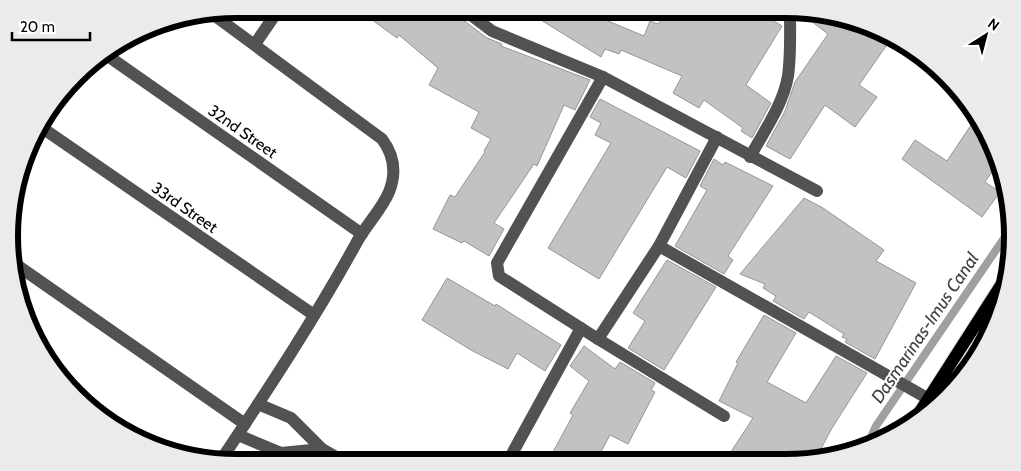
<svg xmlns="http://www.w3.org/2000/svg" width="1021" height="471" font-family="Cabin,sans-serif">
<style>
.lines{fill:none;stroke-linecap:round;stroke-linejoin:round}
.stream{stroke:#a0a0a0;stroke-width:8}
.building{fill:#c2c2c2;stroke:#969696}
.major-casing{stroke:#dbdbdb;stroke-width:14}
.minor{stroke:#525252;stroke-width:12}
.major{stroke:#000;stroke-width:12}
.labels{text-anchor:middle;stroke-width:4;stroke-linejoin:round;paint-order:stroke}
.street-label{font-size:16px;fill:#000;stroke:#fff}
.water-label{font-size:18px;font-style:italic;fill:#414141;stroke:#fff}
.rim{fill:none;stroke:#000;stroke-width:6}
</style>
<rect width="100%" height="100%" fill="#fff"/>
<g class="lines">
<polyline class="stream" points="867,446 876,426 1011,228"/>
</g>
<g class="building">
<polygon points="357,9 443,9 466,22 487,38 502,44 501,46 590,80 575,110 564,105 537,166 534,164 494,223 504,229 489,256 464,241 462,243 433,229 450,195 455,197 485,152 484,151 491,139 471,128 479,112 429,85 438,68 399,35 397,38"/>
<polygon points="523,9 599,9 596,16 644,36 650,21 658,24 668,9 755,9 782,26 746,85 771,103 752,138 741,131 743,128 704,100 699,108 673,93 682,76 621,50 619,54 605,49 601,57"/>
<polygon points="798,11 872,26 891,39 859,85 877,97 855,127 825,105 790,159 766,146 785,111 795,82 828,34"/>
<polygon points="600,99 700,151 686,178 667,167 599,279 548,248 611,143 595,135 601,123 590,117"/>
<polygon points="975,119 995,148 998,163 985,182 1000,192 982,217 902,159 915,140 947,161"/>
<polygon points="714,159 723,165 725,162 773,186 728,256 733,260 724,274 675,246 707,190 700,186"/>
<polygon points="804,198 823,208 884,250 876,261 916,283 875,359 845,342 847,339 842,337 844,334 809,312 804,319 773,301 776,296 763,288 765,284 740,274"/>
<polygon points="667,260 716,287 664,370 628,348 645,321 633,313"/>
<polygon points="447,278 495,306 496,304 561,345 545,371 517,353 508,369 471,350 422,320"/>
<polygon points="764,315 796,333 767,382 806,403 836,356 867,373 832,428 815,460 725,461 753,418 719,401 738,363 736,362"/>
<polygon points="584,346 615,369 620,362 655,383 651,390 655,392 628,444 610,435 596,461 571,461 553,452 573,415 570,413 589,381 570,366"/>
</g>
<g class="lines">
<g class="major-casing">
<polyline id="major" points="914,421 1003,282"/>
</g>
<g class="minor">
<polyline points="463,9 492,31 603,77 817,191"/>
<path d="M211,13L382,139C394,155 397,172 389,192C382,209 367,224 358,240C317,315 269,388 221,460"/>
<polyline points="255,44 279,9"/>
<polyline points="105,54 362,234"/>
<polyline points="603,77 497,263 499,276 598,339 659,246 717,137"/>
<polyline points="38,125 314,315"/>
<path d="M750,157C764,131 783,105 788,76C791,55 790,31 790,10"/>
<polyline points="659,246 927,398"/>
<polyline points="11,261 245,424"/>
<polyline points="598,339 724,416"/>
<polyline points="258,404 291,418 322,449 345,462"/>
<polyline points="238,435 281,453 322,449"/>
<polyline points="508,461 581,328"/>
</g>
<use href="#major" class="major"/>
</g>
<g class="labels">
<g class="street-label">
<text transform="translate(243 131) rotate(35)" y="6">32nd Street</text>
<text transform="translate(185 207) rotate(35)" y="6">33rd Street</text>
</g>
<g class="water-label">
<text transform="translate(925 328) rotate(-56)" y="6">Dasmarinas-Imus Canal</text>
</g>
</g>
<path d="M0 0H1021V471H0ZM236 18H786A218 218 0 0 1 1004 236V236A218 218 0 0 1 786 454H236A218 218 0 0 1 18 236V236A218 218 0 0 1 236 18Z" fill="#ebebeb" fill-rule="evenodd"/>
<path class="rim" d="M236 18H786A218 218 0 0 1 1004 236V236A218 218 0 0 1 786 454H236A218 218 0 0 1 18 236V236A218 218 0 0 1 236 18Z"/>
<g transform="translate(986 35) rotate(36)" stroke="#ffffff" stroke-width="4" paint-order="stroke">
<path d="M0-4L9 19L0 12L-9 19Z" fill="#000000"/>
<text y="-8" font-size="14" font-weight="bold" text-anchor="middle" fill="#000000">N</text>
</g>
<path d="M12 32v8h78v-8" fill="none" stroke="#000000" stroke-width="2.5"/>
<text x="20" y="32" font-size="15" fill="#000000" stroke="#ffffff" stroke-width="4" paint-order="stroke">20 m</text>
</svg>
